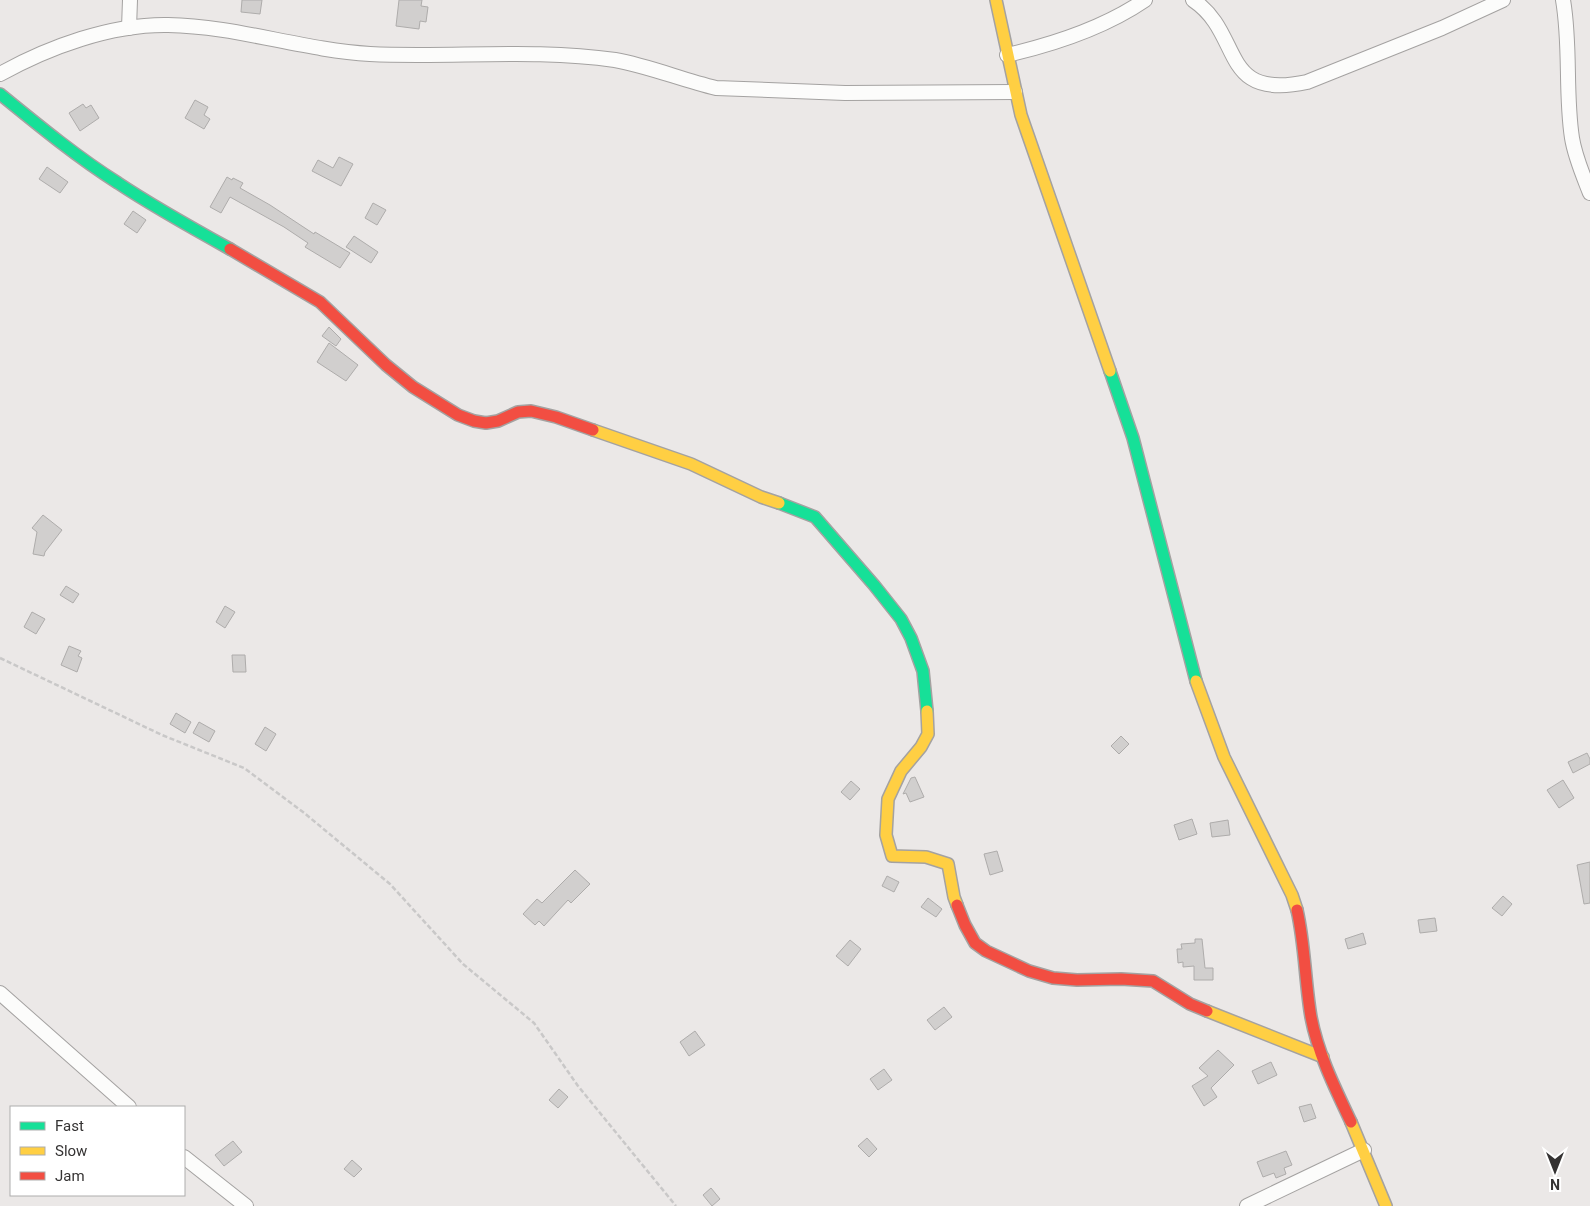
<svg xmlns="http://www.w3.org/2000/svg" width="1590" height="1206" font-family="Roboto,sans-serif">
<style>
.building{fill:#d1cfce;stroke:#aeacab}
.lines{fill:none;stroke-linecap:round;stroke-linejoin:round}
.street-casing{stroke:#a4a2a1;stroke-width:16}
.fast-casing{stroke:#a4a2a1;stroke-width:14}
.slow-casing{stroke:#a4a2a1;stroke-width:14}
.jam-casing{stroke:#a4a2a1;stroke-width:14}
.path{stroke:#c9c8c8;stroke-width:2.5;stroke-dasharray:5 2.5;stroke-linecap:butt}
.street{stroke:#fcfcfb;stroke-width:14}
.fast{stroke:#16e098;stroke-width:11}
.slow{stroke:#ffcf43;stroke-width:11}
.jam{stroke:#f24e42;stroke-width:11}
</style>
<rect width="100%" height="100%" fill="#ebe8e7"/>
<g class="building">
<polygon points="242,0 262,0 260,14 241,12"/>
<polygon points="399,0 422,0 421,6 428,7 426,22 420,21 419,29 396,26"/>
<polygon points="195,100 208,107 204,115 210,119 204,129 185,118"/>
<polygon points="83,104 86,108 91,105 99,118 80,131 69,113"/>
<polygon points="339,157 353,164 341,186 312,171 318,160 333,168"/>
<polygon points="47,167 68,182 60,193 39,179"/>
<polygon points="227,177 232,180 233,178 243,183 240,188 270,205 314,234 315,232 350,253 340,268 305,247 308,243 284,227 230,197 221,213 210,207"/>
<polygon points="373,203 386,210 377,225 365,218"/>
<polygon points="133,211 146,220 137,233 124,224"/>
<polygon points="354,236 378,252 371,263 346,247"/>
<polygon points="329,327 341,339 336,346 322,336"/>
<polygon points="329,343 358,365 346,381 317,362"/>
<polygon points="43,515 62,530 45,552 44,556 33,554 37,532 32,528"/>
<polygon points="66,586 79,594 73,603 60,595"/>
<polygon points="225,606 235,612 225,628 216,622"/>
<polygon points="32,612 45,619 36,634 24,627"/>
<polygon points="69,646 81,651 78,656 82,658 77,672 61,665"/>
<polygon points="232,655 245,655 246,672 233,672"/>
<polygon points="176,713 191,722 185,733 170,724"/>
<polygon points="199,722 215,731 209,742 193,733"/>
<polygon points="265,727 276,734 266,751 255,744"/>
<polygon points="1121,736 1129,744 1119,754 1111,746"/>
<polygon points="1587,753 1590,759 1590,764 1573,773 1568,762"/>
<polygon points="915,777 924,797 910,802 906,793 903,794 911,778"/>
<polygon points="1563,780 1574,798 1559,808 1547,790"/>
<polygon points="851,781 860,789 850,800 841,792"/>
<polygon points="1192,819 1197,834 1179,840 1174,825"/>
<polygon points="1228,820 1230,835 1212,837 1210,823"/>
<polygon points="997,851 1003,871 990,875 984,854"/>
<polygon points="1590,862 1590,903 1584,904 1577,865"/>
<polygon points="575,870 590,884 571,903 568,900 544,926 539,921 535,925 523,914 537,899 542,903"/>
<polygon points="887,876 899,882 894,892 882,886"/>
<polygon points="1503,896 1512,904 1502,916 1492,908"/>
<polygon points="928,898 942,909 936,917 921,907"/>
<polygon points="1435,918 1437,931 1420,933 1418,920"/>
<polygon points="1363,933 1366,944 1348,949 1345,939"/>
<polygon points="1195,939 1202,939 1205,968 1213,968 1213,980 1194,980 1194,966 1183,967 1183,962 1178,963 1177,949 1182,949 1181,944 1195,943"/>
<polygon points="850,940 861,949 848,966 836,956"/>
<polygon points="944,1007 952,1017 935,1030 927,1020"/>
<polygon points="695,1031 705,1045 689,1056 680,1042"/>
<polygon points="1218,1050 1234,1065 1211,1088 1217,1097 1204,1106 1192,1086 1208,1076 1199,1068"/>
<polygon points="1271,1062 1277,1075 1258,1084 1252,1071"/>
<polygon points="884,1069 892,1080 878,1090 870,1079"/>
<polygon points="559,1089 568,1097 558,1108 549,1100"/>
<polygon points="1311,1104 1316,1118 1304,1122 1299,1107"/>
<polygon points="867,1138 877,1149 869,1157 858,1146"/>
<polygon points="233,1141 242,1152 224,1166 215,1155"/>
<polygon points="1286,1151 1292,1165 1284,1168 1286,1174 1276,1178 1274,1173 1263,1177 1257,1162"/>
<polygon points="352,1160 362,1169 354,1177 344,1169"/>
<polygon points="711,1188 720,1199 712,1206 703,1195"/>
</g>
<g class="lines">
<g class="street-casing">
<g id="street">
<path d="M1193,0C1244,34 1218,101 1307,82L1442,28L1503,0"/>
<path d="M1563,0C1571,46 1565,93 1572,138C1575,157 1583,175 1590,193"/>
<polyline points="129,28 130,0"/>
<path d="M1007,55C1055,44 1104,28 1145,0"/>
<path d="M0,74C49,47 111,24 168,25C236,26 302,50 370,54C451,58 534,48 615,60C649,66 682,80 716,88L845,93L1015,92"/>
<polyline points="0,993 129,1107"/>
<polyline points="184,1157 246,1206"/>
<polyline points="1247,1206 1364,1150"/>
</g>
</g>
<g class="fast-casing">
<g id="fast">
<path d="M0,94C38,125 77,157 118,183C154,207 192,228 230,249"/>
<polyline points="1110,371 1133,438 1196,681"/>
<polyline points="779,503 815,517 874,585 901,619 911,638 923,671 927,711"/>
</g>
</g>
<g class="slow-casing">
<g id="slow">
<polyline points="996,0 1021,115 1110,371"/>
<polyline points="593,430 691,464 761,497 779,503"/>
<polyline points="1196,681 1224,757 1292,895 1297,910"/>
<polyline points="927,711 928,734 921,747 901,771 888,799 886,835 892,856 926,857 948,864 954,897 957,905"/>
<polyline points="1207,1011 1323,1057"/>
<polyline points="1351,1122 1386,1206"/>
</g>
</g>
<g class="jam-casing">
<g id="jam">
<polyline points="230,249 320,302 386,365 413,387 458,415 474,421 486,423 498,421 518,412 531,411 556,417 593,430"/>
<polyline points="957,905 965,925 975,943 986,951 1029,971 1053,978 1077,980 1121,979 1153,981 1190,1004 1207,1011"/>
<path d="M1297,910C1305,945 1305,982 1311,1017C1318,1054 1335,1088 1351,1122"/>
</g>
</g>
<polyline class="path" points="0,658 162,735 244,768 303,812 390,884 463,964 534,1023 578,1086 676,1206"/>
<use href="#street" class="street"/>
<use href="#fast" class="fast"/>
<use href="#slow" class="slow"/>
<use href="#jam" class="jam"/>
</g>
<rect x="10" y="1106" width="175" height="90" fill="#ffffff" stroke="#aeadad"/>
<rect x="20" y="1122" width="25" height="8" fill="#16e098" stroke="#aeadad"/>
<text x="55" y="1131" font-size="15" fill="#353333">Fast</text>
<rect x="20" y="1147" width="25" height="8" fill="#ffcf43" stroke="#aeadad"/>
<text x="55" y="1156" font-size="15" fill="#353333">Slow</text>
<rect x="20" y="1172" width="25" height="8" fill="#f24e42" stroke="#aeadad"/>
<text x="55" y="1181" font-size="15" fill="#353333">Jam</text>
<g transform="translate(1555 1171) rotate(180)" stroke="#ffffff" stroke-width="4" paint-order="stroke">
<path d="M0-4L9 19L0 12L-9 19Z" fill="#353333"/>
<text y="-8" font-size="14" font-weight="bold" text-anchor="middle" fill="#353333">N</text>
</g>
</svg>
